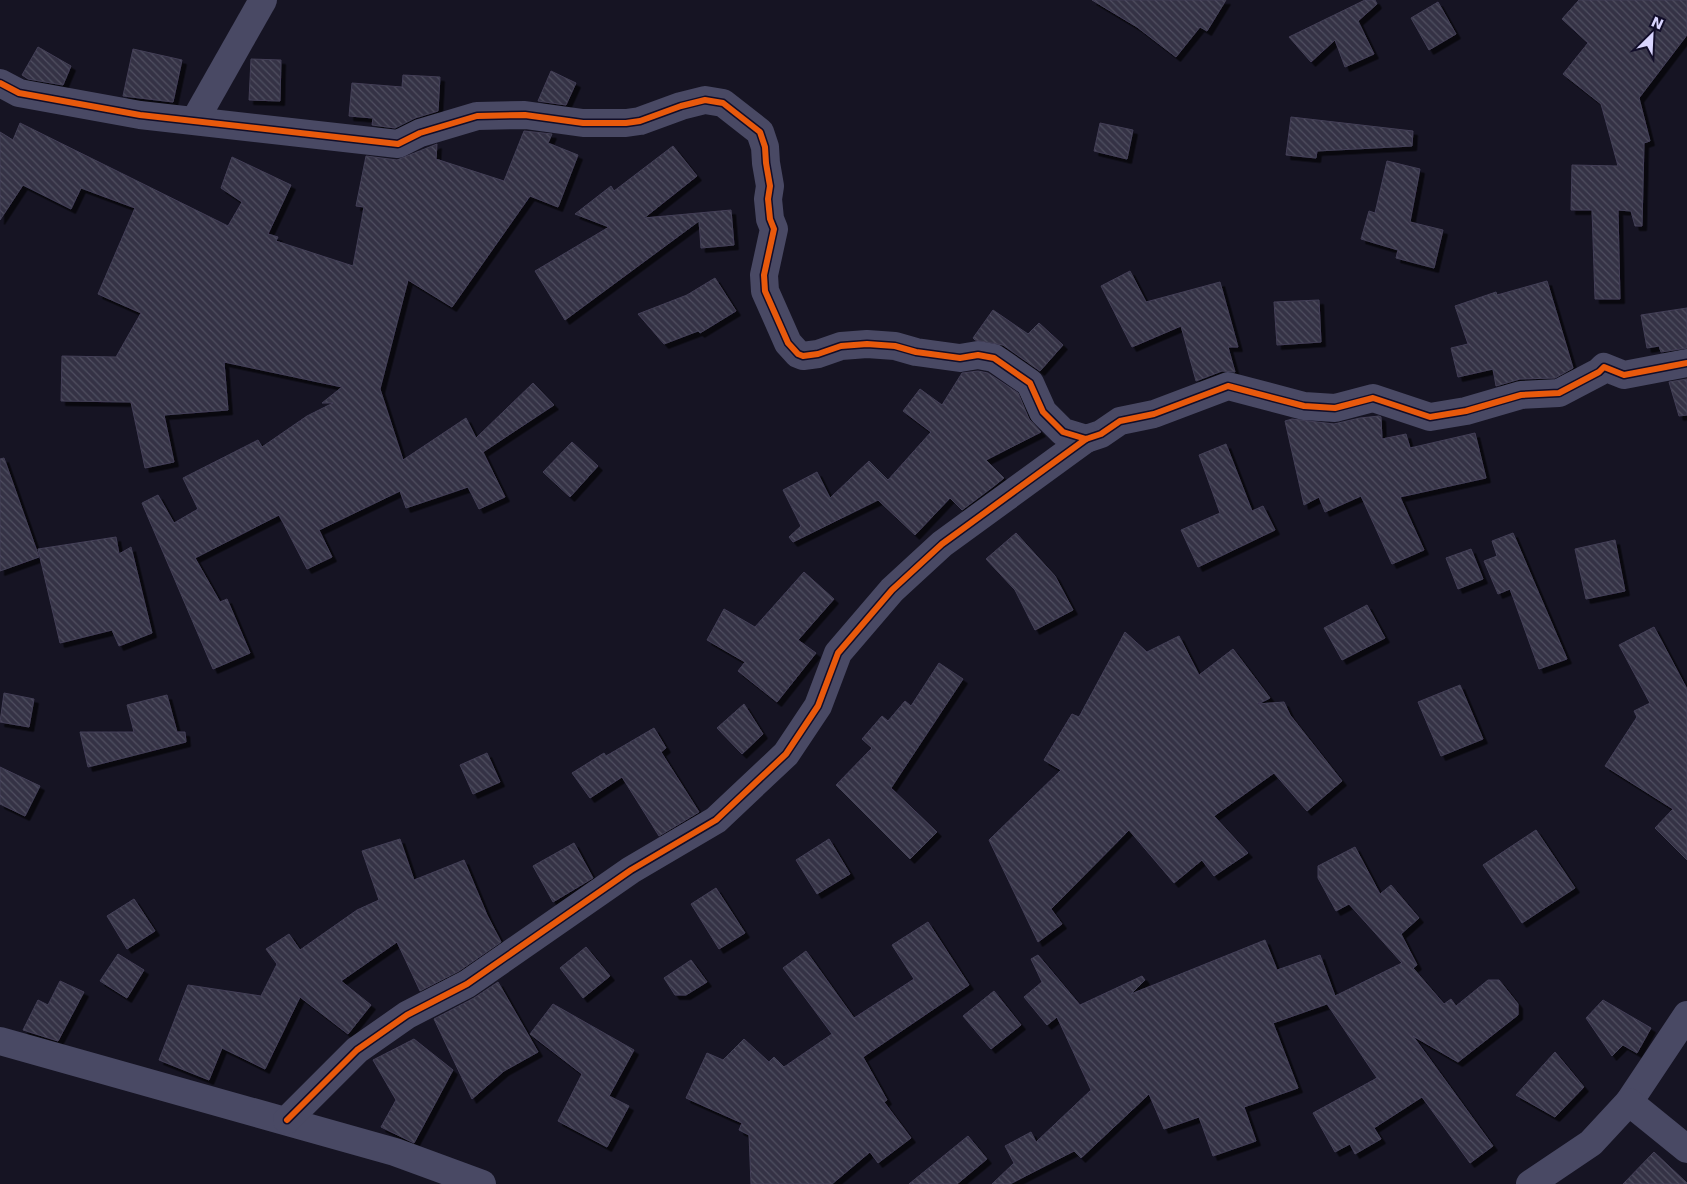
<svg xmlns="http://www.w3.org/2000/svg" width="1687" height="1184" font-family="'DejaVu Sans',sans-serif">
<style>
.building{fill:url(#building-back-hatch);stroke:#433f56;filter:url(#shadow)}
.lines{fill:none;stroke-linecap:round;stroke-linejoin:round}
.minor{stroke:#494964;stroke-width:28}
.cycleway-casing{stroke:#120e29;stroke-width:9}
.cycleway{stroke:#e8590c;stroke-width:6}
</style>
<defs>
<pattern id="building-back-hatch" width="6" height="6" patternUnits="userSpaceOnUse" patternTransform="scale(1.25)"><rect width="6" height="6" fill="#343245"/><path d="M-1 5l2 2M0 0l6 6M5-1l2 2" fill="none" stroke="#514f61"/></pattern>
<filter id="shadow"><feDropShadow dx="4.5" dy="4.5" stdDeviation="0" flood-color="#0009"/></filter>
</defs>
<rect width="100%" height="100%" fill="#161423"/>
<g class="building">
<polygon points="1092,0 1226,0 1207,31 1200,27 1176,57 1137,27"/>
<polygon points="1365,0 1375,0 1377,4 1358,21 1374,54 1345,67 1335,40 1311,62 1289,37"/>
<polygon points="1579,0 1687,0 1687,35 1639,98 1650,141 1644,143 1642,226 1635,226 1631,211 1618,210 1620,299 1595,299 1592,210 1571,210 1572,165 1618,166 1601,104 1563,74 1588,43 1562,19"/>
<polygon points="1438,2 1456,34 1429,50 1411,18"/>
<polygon points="38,47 71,66 63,85 28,79 22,75"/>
<polygon points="133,49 182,60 173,102 123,96"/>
<polygon points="251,59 281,60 280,101 249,100"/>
<polygon points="551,71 576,83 566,105 538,101"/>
<polygon points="403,75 440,77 438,111 415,118 395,128 372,125 373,118 349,116 352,83 402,87"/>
<polygon points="1291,117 1413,131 1412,146 1317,151 1316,158 1286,155"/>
<polygon points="20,123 228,226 242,202 221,188 232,157 291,185 268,234 278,237 276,241 353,266 364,207 356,206 366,156 397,160 437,144 436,159 504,181 524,131 552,134 548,143 578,155 558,207 530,196 452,307 408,280 380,389 403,460 466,418 476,438 533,383 554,405 483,452 505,497 479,509 468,487 406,508 400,491 319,530 332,557 307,569 279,515 195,558 220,602 227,599 250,653 213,669 142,503 158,495 174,523 198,509 183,478 258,440 262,447 307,416 333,403 322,403 342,387 224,362 228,410 164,415 174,462 145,468 131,402 61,401 62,356 116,357 141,313 98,294 135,208 81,188 71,209 23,185 0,220 0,132 13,140"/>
<polygon points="1100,123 1133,130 1127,159 1094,151"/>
<polygon points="673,146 697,176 644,218 731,210 734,245 701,248 699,221 565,320 535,271 609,227 575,214 611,186 614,191"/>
<polygon points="1387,161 1420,169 1410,222 1443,230 1434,268 1396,258 1398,250 1361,239 1369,211 1375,213"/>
<polygon points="1130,271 1146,302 1220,282 1238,347 1228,347 1235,372 1222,371 1196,381 1181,326 1132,347 1101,286"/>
<polygon points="715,278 736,311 700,333 698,331 664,344 638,314 687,295"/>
<polygon points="1547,281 1573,368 1555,378 1520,379 1496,386 1493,369 1458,377 1451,348 1468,344 1455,306 1496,292 1497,295"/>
<polygon points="1319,300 1321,342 1277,345 1274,302"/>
<polygon points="1687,308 1687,348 1661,352 1659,346 1647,348 1641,315"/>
<polygon points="993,310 1028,334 1039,323 1063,345 1040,371 1003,345 975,340 973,338"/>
<polygon points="978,371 988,373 1018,393 1029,419 1041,432 986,460 1004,478 994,486 962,510 950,498 915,535 878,500 793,542 789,537 801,526 783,490 817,472 830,498 869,461 888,480 931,432 903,411 920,389 942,405 962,373"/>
<polygon points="1687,379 1687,415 1679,416 1669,382"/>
<polygon points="1379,416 1381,417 1382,439 1406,434 1410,448 1475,433 1486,478 1400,497 1424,550 1392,564 1361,496 1325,512 1319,497 1304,505 1285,421 1292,419 1334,424 1360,418"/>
<polygon points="572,442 598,466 570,497 543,472"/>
<polygon points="1226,444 1252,511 1263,506 1275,530 1198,567 1181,530 1220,513 1199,455"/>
<polygon points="4,458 39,557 0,571 0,459"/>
<polygon points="1016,533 1055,576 1073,610 1035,630 1015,590 986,559"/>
<polygon points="1513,533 1567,659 1539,669 1510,589 1498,594 1484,561 1497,556 1492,541"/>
<polygon points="116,537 119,554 131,547 152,633 119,646 112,630 60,643 38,549"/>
<polygon points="1615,540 1625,591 1586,599 1575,549"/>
<polygon points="1471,549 1483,579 1458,589 1446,558"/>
<polygon points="804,572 834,599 798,640 816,653 777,702 738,671 745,662 707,640 724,609 755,627"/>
<polygon points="1367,605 1385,638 1342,660 1324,628"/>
<polygon points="1654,627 1687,689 1687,860 1655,828 1673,809 1605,766 1637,717 1634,711 1650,703 1619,645"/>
<polygon points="1125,632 1147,652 1179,636 1199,675 1233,649 1270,698 1258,704 1284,702 1290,715 1342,781 1307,811 1274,773 1214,816 1248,853 1214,876 1202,860 1174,883 1129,830 1051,909 1062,924 1038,942 989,840 1061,770 1044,760 1072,714 1079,717"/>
<polygon points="939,663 963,679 891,788 937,832 910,859 836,785 872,748 862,739 882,716 888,721 905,701 911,706"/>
<polygon points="1460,685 1483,739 1441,756 1418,702"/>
<polygon points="4,693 34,699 29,727 0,722"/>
<polygon points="167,695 177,732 185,732 186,742 88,767 80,732 134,732 127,705"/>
<polygon points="744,704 763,734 742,754 717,728"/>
<polygon points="654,728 666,748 661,752 699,812 659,836 622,777 590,798 572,773 604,753 606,756"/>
<polygon points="487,753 500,782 473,794 460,765"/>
<polygon points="0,767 40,786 25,816 0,804"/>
<polygon points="1536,830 1575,888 1522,923 1483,865"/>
<polygon points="400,839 414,880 464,860 487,915 501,942 459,971 420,991 397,942 341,981 371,1005 348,1034 300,997 265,1069 222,1048 209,1080 159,1060 188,985 261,996 277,964 266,949 289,934 300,950 357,910 379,900 362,851"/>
<polygon points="829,839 850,874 817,894 796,860"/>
<polygon points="574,843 593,878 553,902 533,866"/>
<polygon points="1355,847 1380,894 1391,885 1419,918 1401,934 1417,965 1413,968 1444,1004 1451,999 1456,1006 1488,980 1499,980 1518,1004 1518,1015 1458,1062 1413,1036 1493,1146 1470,1163 1422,1097 1374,1128 1381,1139 1355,1154 1350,1144 1335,1152 1313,1113 1377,1078 1327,1004 1273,1023 1298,1088 1244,1107 1256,1141 1213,1156 1199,1117 1164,1129 1149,1094 1081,1158 1074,1151 1010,1184 992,1184 1014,1163 1005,1146 1031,1132 1036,1142 1091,1090 1057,1017 1047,1025 1024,997 1042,982 1031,959 1038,955 1080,1005 1142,976 1145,980 1131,994 1265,940 1277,970 1320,955 1335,996 1402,963 1349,904 1336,911 1318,878 1318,866"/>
<polygon points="716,888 745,933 719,949 691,904"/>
<polygon points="134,899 155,931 127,949 107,916"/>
<polygon points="928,922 969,985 863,1057 887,1100 884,1102 911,1138 878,1163 870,1152 832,1184 751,1184 749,1135 739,1130 742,1123 686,1098 707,1053 723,1060 744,1039 769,1062 774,1057 784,1067 832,1034 783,968 806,951 854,1018 914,979 892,945"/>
<polygon points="586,947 610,976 583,998 560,968"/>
<polygon points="118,954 144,970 127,998 100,981"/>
<polygon points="691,960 707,982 686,995 675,995 664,978"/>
<polygon points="60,981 84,992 58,1041 23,1030 38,1000 48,1005"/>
<polygon points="498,982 538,1052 504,1071 472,1099 434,1019 474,998"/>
<polygon points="994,991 1021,1025 991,1049 963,1016"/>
<polygon points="1603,1000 1651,1028 1637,1053 1623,1045 1612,1056 1586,1018"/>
<polygon points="553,1004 634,1050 609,1096 629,1106 607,1147 558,1121 582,1074 530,1034"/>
<polygon points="414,1039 453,1070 414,1143 381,1127 396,1100 373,1060"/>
<polygon points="1555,1052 1584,1087 1555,1117 1516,1095"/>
<polygon points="968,1136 987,1159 957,1184 909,1184"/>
<polygon points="1654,1152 1687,1183 1687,1184 1623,1184"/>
</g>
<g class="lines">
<g class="minor">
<polyline points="0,83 19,93 140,115 398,144 420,133 477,116 525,115 583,123 626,123 640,121 681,106 705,100 723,103 760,132 765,147 766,163 770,186 768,199 770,219 774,229 764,275 765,291 788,343 798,354 803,356 818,354 841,346 867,344 895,346 916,352 960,358 978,355 994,358 1030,383 1043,412 1063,432 1086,439 1101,434 1120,421 1154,414 1228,386 1304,406 1335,408 1373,398 1430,417 1466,411 1521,395 1559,393 1599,372 1604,367 1624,375 1687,363"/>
<polyline points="195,120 263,0"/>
<polyline points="0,1041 395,1152 482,1184"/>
<polyline points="1629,1102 1687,1015"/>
<polyline points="287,1120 357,1050 407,1015 467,984 631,870 716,820 786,754 818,706 838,653 892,590 942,544 1086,439"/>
<polyline points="1530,1184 1591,1143 1629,1102 1687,1149"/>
</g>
<g class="cycleway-casing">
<g id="cycleway">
<polyline points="0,83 19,93 140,115 398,144 420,133 477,116 525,115 583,123 626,123 640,121 681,106 705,100 723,103 760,132 765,147 766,163 770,186 768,199 770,219 774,229 764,275 765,291 788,343 798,354 803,356 818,354 841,346 867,344 895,346 916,352 960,358 978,355 994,358 1030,383 1043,412 1063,432 1086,439 1101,434 1120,421 1154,414 1228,386 1304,406 1335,408 1373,398 1430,417 1466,411 1521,395 1559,393 1599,372 1604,367 1624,375 1687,363"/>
<polyline points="287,1120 357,1050 407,1015 467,984 631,870 716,820 786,754 818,706 838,653 892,590 942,544 1086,439"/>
</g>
</g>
<use href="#cycleway" class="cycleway"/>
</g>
<g transform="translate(1652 35) rotate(24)" stroke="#120e29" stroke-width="4" paint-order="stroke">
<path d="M0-4L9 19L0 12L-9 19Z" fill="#dad6ff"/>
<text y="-8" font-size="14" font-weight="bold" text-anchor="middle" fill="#dad6ff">N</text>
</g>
</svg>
